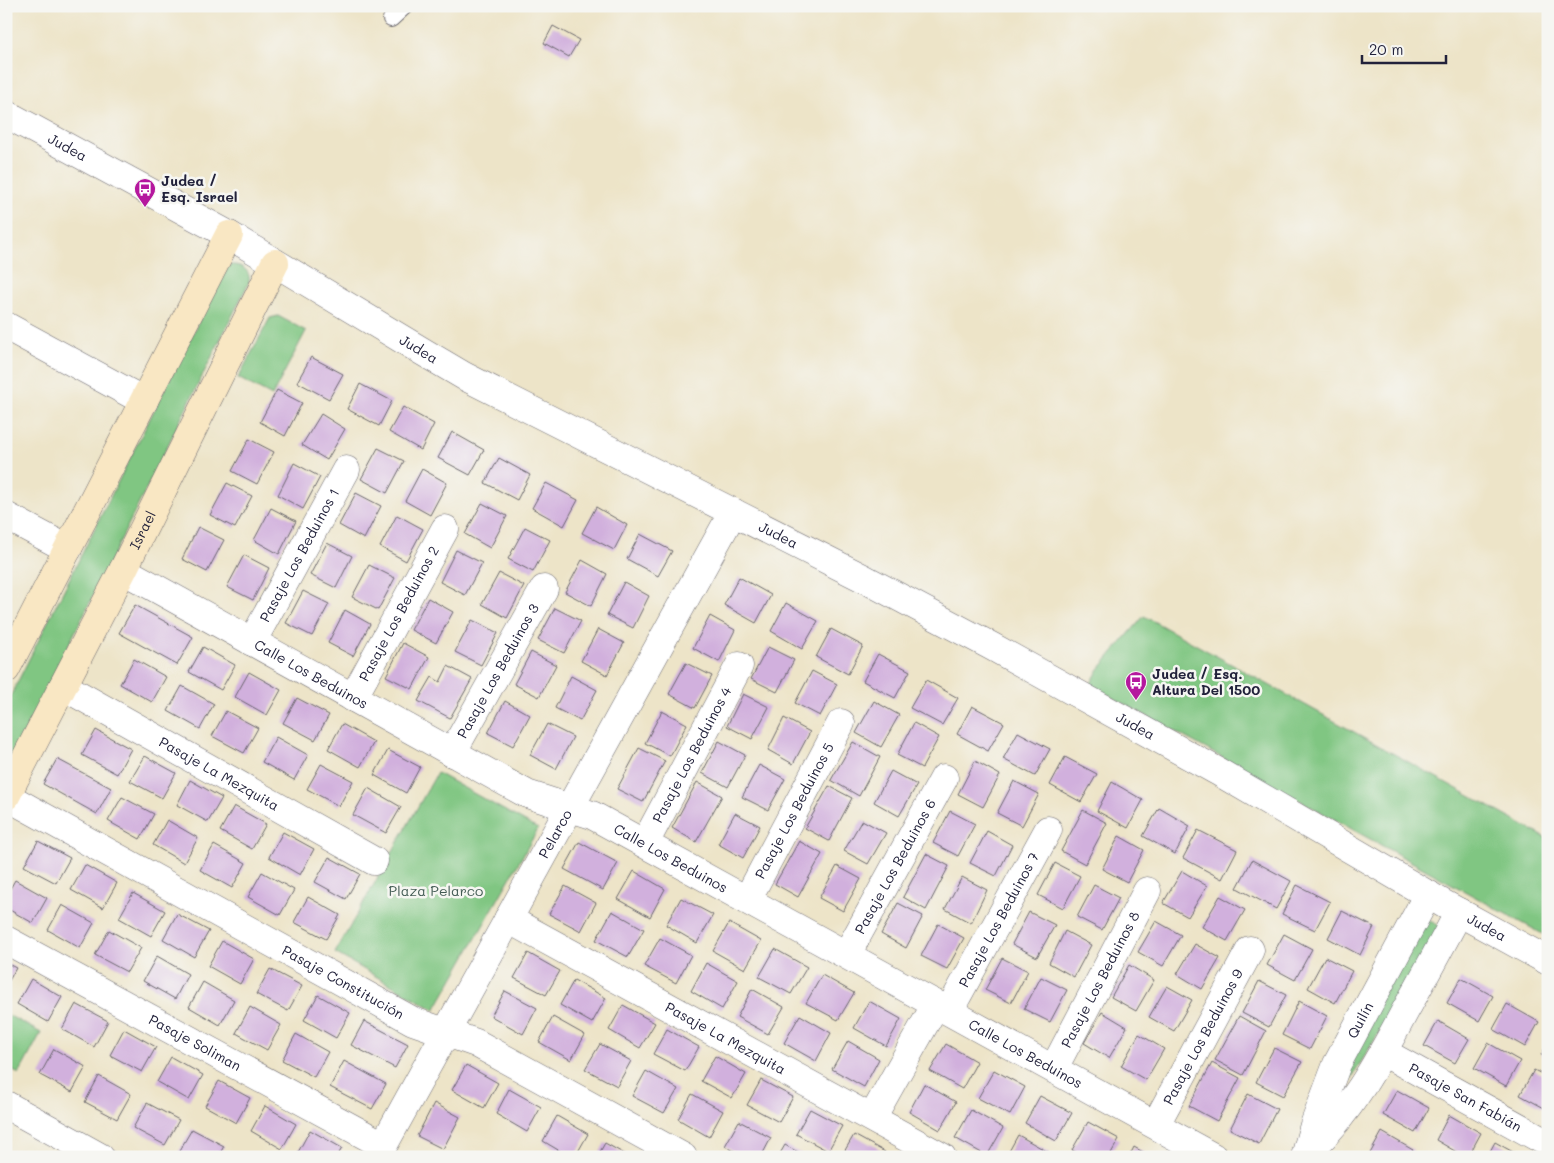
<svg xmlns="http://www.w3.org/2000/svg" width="1554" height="1163" font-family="Mali,sans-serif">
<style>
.green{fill:#80c682;stroke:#51745e}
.building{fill:#d1b0dd}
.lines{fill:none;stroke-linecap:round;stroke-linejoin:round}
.lane-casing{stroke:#69666c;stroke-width:18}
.street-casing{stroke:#69666c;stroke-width:29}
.secondary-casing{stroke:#69666c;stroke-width:29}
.lane{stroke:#fff;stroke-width:16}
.street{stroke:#fff;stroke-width:28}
.secondary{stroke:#f9e7c3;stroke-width:28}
.labels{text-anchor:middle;stroke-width:5;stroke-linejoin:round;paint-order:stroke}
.street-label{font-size:14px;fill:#22223b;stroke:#f6f6f2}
.poi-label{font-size:14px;font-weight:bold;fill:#22223b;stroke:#f6f6f2;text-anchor:start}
.park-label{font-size:14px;fill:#435b54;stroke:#f6f6f2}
</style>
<rect width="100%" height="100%" fill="#f6f6f2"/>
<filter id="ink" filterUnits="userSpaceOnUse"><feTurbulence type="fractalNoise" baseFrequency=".02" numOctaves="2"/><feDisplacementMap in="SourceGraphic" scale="10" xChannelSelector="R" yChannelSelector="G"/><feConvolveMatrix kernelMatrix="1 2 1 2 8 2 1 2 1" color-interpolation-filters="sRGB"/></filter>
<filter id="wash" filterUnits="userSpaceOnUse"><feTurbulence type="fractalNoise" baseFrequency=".0096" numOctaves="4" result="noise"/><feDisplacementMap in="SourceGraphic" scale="20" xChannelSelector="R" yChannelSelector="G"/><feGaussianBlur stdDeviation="1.12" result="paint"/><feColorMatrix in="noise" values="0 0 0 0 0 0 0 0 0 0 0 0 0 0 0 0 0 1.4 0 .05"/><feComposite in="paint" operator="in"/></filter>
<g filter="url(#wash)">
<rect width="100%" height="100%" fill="#ede4c8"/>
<g class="green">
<path d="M230,265C241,264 251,270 249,282L6,771V705L225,269Z"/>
<polygon points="278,316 306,331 272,396 238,378 270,318"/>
<polygon points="1144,616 1548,839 1548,937 1090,685 1099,669"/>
<polygon points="437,773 538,829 435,1010 335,953"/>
<polygon points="1426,919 1440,926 1440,932 1328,1117 1353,1046"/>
<polygon points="6,1014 41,1033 19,1074 6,1067"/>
</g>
<g id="blocks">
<g class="building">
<polygon points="553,26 579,40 569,57 544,43"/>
<polygon points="311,357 343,374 329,399 297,382"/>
<polygon points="360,384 392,401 379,426 347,409"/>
<polygon points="277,390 302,403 285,436 260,422"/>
<polygon points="403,407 434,424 421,450 389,432"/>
<polygon points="321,414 345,429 327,460 302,445"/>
<polygon points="452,432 484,450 470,475 438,458"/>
<polygon points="249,439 274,452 257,484 232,471"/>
<polygon points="378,448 404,461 387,493 361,479"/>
<polygon points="499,458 530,475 517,500 485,483"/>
<polygon points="294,463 320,477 303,509 278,495"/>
<polygon points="422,469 447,483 430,515 405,501"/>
<polygon points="227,483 252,496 235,528 210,515"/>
<polygon points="546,483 578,500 564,526 532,508"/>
<polygon points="356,493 381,506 364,539 339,525"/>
<polygon points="482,503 507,516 490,548 465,534"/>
<polygon points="596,507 627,525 614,550 582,533"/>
<polygon points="271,508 296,521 279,554 254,540"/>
<polygon points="397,515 423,529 406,561 380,547"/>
<polygon points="198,527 224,540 207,572 182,559"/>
<polygon points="525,527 550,540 533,572 508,559"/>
<polygon points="640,534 672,551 658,576 627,559"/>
<polygon points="327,543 352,556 336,588 310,575"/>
<polygon points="456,550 482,563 465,595 440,582"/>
<polygon points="244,555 269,568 253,600 227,587"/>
<polygon points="582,560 607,574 591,606 565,592"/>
<polygon points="369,565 395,578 378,610 352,597"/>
<polygon points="499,573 524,586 507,618 482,604"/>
<polygon points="739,577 771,595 756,623 724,605"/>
<polygon points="624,582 649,596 633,628 607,615"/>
<polygon points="303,591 329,604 312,636 286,623"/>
<polygon points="428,598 453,612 436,643 411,630"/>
<polygon points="786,603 818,621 802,649 771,631"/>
<polygon points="135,605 193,637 177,665 119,633"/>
<polygon points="555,608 581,621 564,653 538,640"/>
<polygon points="345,610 370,624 353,656 328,643"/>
<polygon points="710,616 735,630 719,662 693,648"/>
<polygon points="472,620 498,633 481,665 455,652"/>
<polygon points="598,629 624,643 607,675 581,661"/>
<polygon points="831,629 863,646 848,674 816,657"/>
<polygon points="403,643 429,657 412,689 386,676"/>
<polygon points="203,647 235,665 221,690 189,672"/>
<polygon points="768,647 794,660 777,692 751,679"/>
<polygon points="531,652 556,665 539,697 514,684"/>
<polygon points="878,654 910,671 895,698 863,681"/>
<polygon points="134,659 166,677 152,702 120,684"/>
<polygon points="686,663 712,676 695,708 669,694"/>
<polygon points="448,666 472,679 450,718 418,701 432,677 440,682"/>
<polygon points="812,671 837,684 820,716 795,703"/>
<polygon points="249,672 281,690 267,715 235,697"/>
<polygon points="571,676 597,690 580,721 555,708"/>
<polygon points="926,680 958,698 942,725 910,708"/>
<polygon points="182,686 214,704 200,729 168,711"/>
<polygon points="743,694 769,707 752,739 727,726"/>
<polygon points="297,698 329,715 315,740 283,723"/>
<polygon points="505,701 530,715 513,746 488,733"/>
<polygon points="874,701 899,715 881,747 856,733"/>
<polygon points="972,706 1004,723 988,751 957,734"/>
<polygon points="226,711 258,728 244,753 212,736"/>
<polygon points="662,711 687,724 670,756 645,743"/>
<polygon points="784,718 810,732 793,764 768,750"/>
<polygon points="914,723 939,737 922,768 897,755"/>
<polygon points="342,724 374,742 360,767 328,749"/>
<polygon points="547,724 573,737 556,769 530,755"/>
<polygon points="96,730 131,749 117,774 82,755"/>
<polygon points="1018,732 1050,749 1035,776 1003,759"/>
<polygon points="276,737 308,755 294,780 262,762"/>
<polygon points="719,741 745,755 728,787 702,773"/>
<polygon points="853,742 880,757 859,796 831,780"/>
<polygon points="639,748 665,761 643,802 617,789"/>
<polygon points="388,750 420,767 406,793 374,775"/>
<polygon points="145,756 176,773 162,798 130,781"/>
<polygon points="1065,757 1097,774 1081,802 1050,785"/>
<polygon points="57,759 111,788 97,814 43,784"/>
<polygon points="975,761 1000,775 983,807 958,794"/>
<polygon points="321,764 353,781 339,806 307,789"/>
<polygon points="759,765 785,779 768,810 742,797"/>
<polygon points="891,771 917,785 899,816 874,802"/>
<polygon points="190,780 222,798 208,822 177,805"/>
<polygon points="1014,781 1039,794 1022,826 997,813"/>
<polygon points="697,782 722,796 696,842 672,828"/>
<polygon points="1112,782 1143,800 1128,828 1097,811"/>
<polygon points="829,786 852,798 829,841 805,828"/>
<polygon points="368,788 401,807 386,833 353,815"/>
<polygon points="122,797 154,814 140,839 108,821"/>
<polygon points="234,806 266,824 252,849 220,831"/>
<polygon points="1159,808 1190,826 1175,854 1143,836"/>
<polygon points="1083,810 1107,823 1085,864 1061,851"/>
<polygon points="950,811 975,824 958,856 933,843"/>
<polygon points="735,813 760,826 743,858 718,844"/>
<polygon points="167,820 198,838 184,863 153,845"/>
<polygon points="862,820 886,833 868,864 844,851"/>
<polygon points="1198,830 1237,850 1222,879 1183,858"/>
<polygon points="987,831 1012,845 996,876 970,863"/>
<polygon points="283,832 314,849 300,875 269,857"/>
<polygon points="1119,836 1144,850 1127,882 1102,869"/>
<polygon points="38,841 70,858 56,883 24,866"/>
<polygon points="799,841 822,854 798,897 775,884"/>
<polygon points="579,842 618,863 603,890 564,869"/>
<polygon points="214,845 246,863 232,888 200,870"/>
<polygon points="926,854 949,866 926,910 903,897"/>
<polygon points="329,857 360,874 346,899 315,882"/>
<polygon points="1252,860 1291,881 1276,909 1237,888"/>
<polygon points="1055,863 1080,876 1063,908 1038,895"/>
<polygon points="85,865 117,883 103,908 71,890"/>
<polygon points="837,866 861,879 843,911 819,898"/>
<polygon points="634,871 665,889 650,917 618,899"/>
<polygon points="1182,871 1207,886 1188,917 1163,903"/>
<polygon points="262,872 294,890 280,915 248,897"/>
<polygon points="962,877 987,890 971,923 945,909"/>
<polygon points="15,880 47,898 33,923 6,908 6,896"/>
<polygon points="1094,885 1119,898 1102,930 1077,917"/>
<polygon points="1297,885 1330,902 1315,930 1282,914"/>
<polygon points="565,886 596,903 581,931 549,914"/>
<polygon points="133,893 165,911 151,936 119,918"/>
<polygon points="1220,896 1245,910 1227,941 1202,927"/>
<polygon points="308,897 340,915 326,939 294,922"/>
<polygon points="681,898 713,915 697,943 666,925"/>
<polygon points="898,903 923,916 906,948 881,934"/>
<polygon points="62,905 94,923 80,948 48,930"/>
<polygon points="612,911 644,929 628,957 596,940"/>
<polygon points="1342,911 1374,927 1360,955 1328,938"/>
<polygon points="1029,912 1055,925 1037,957 1012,944"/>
<polygon points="177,914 209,931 194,957 163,939"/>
<polygon points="1156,921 1181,935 1163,966 1138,952"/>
<polygon points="729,923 761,941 745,969 713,951"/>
<polygon points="938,924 964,938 947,969 921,956"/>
<polygon points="109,930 141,948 127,972 95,955"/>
<polygon points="1065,931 1091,945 1074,977 1049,963"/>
<polygon points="1284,934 1312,949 1295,980 1267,965"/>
<polygon points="660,938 691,955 676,983 644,966"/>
<polygon points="222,941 254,959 240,984 208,966"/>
<polygon points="1195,944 1220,958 1202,989 1177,974"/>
<polygon points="775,949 807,967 791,994 759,977"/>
<polygon points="528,953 560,971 546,995 514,978"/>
<polygon points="157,956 188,974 175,999 143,981"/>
<polygon points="1325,957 1352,971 1335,1003 1308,988"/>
<polygon points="1002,958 1028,971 1011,1003 985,990"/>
<polygon points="6,963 16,968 6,986"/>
<polygon points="706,963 738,981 722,1009 691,991"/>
<polygon points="1129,965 1154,980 1136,1011 1111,997"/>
<polygon points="270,969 302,986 288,1011 256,994"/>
<polygon points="822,975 854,993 838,1020 806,1003"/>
<polygon points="1041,977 1067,990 1050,1022 1024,1009"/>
<polygon points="1461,978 1493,996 1479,1021 1447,1003"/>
<polygon points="31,979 62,997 48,1022 17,1004"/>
<polygon points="574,980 606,998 592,1023 560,1005"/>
<polygon points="1259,981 1286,995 1269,1027 1242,1013"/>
<polygon points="203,982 234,1000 220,1025 189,1007"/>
<polygon points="1167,986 1192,1000 1174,1031 1149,1017"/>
<polygon points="752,989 784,1007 768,1034 737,1017"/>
<polygon points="505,991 537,1008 523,1034 491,1016"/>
<polygon points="318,995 350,1013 336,1038 304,1020"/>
<polygon points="869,1001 901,1019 886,1046 854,1028"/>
<polygon points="1299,1001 1327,1016 1310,1049 1282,1035"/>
<polygon points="76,1004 108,1021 94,1047 62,1029"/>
<polygon points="1507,1004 1539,1022 1525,1047 1493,1029"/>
<polygon points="623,1005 655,1023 640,1048 609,1030"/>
<polygon points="250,1007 281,1025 267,1050 236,1033"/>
<polygon points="1102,1012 1127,1027 1109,1058 1084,1043"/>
<polygon points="800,1015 831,1033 816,1061 784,1043"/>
<polygon points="1239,1016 1266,1031 1243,1075 1215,1060"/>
<polygon points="553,1017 585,1035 571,1060 539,1042"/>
<polygon points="364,1021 408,1044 395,1068 351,1045"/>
<polygon points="1438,1021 1469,1039 1455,1063 1424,1046"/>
<polygon points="124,1029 156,1047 142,1072 110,1055"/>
<polygon points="667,1029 699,1047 685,1071 653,1054"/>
<polygon points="296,1034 328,1052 314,1077 282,1060"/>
<polygon points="1139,1034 1164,1049 1146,1080 1121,1066"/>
<polygon points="848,1041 879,1059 864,1087 832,1069"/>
<polygon points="1488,1043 1520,1061 1506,1086 1474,1068"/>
<polygon points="1548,1043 1548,1059 1541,1055"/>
<polygon points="600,1044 631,1061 617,1086 585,1069"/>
<polygon points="946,1044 977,1062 962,1089 930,1071"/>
<polygon points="1274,1048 1302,1062 1283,1096 1256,1082"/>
<polygon points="54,1049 86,1067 72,1092 40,1075"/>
<polygon points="715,1056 746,1074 732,1098 701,1081"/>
<polygon points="171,1057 203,1075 189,1100 157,1082"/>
<polygon points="344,1061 386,1084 372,1109 330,1087"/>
<polygon points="1212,1063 1240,1078 1217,1121 1189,1106"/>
<polygon points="466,1065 498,1083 484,1108 452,1090"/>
<polygon points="994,1070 1025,1087 1010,1115 978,1098"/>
<polygon points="1534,1070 1548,1077 1548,1110 1520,1095"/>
<polygon points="646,1071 678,1089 664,1113 632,1096"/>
<polygon points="99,1076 131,1094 117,1119 85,1102"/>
<polygon points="761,1080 793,1097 779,1122 747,1105"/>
<polygon points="219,1081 250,1098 236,1123 205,1106"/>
<polygon points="924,1084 956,1102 940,1130 909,1112"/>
<polygon points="509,1089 541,1107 527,1132 496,1114"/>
<polygon points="1397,1090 1429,1108 1415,1133 1383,1115"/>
<polygon points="692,1094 723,1111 709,1137 678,1119"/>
<polygon points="1248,1094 1277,1109 1259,1144 1230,1129"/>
<polygon points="1040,1096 1072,1113 1056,1141 1025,1123"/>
<polygon points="147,1103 179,1120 165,1145 133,1128"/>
<polygon points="434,1103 460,1117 443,1149 417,1136"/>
<polygon points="265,1106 296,1124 282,1149 251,1131"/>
<polygon points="810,1109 842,1126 828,1151 796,1134"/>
<polygon points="971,1110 1003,1128 987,1156 955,1138"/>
<polygon points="1449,1115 1481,1133 1468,1157 1465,1157 1436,1140"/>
<polygon points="557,1116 588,1134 575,1157 570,1157 543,1141"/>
<polygon points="739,1121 771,1138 761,1157 745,1157 725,1146"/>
<polygon points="1088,1122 1119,1139 1109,1157 1085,1157 1072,1150"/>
<polygon points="192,1129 224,1146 218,1157 184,1157 178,1153"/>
<polygon points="310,1130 342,1148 337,1157 296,1156"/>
<polygon points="1382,1132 1413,1150 1409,1157 1368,1157"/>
<polygon points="854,1135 885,1152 883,1157 841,1157"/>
<polygon points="1018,1135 1050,1153 1048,1157 1006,1157"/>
<polygon points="1495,1142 1522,1157 1487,1157"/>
<polygon points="605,1143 630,1157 597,1157"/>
<polygon points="785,1145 807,1157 778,1157"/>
<polygon points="1134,1147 1152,1157 1129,1157"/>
</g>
</g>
</g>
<g filter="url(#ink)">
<use href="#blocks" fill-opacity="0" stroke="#69666c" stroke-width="1"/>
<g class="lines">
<g class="lane-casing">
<polyline id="lane" points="391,19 405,6"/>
</g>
<g class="street-casing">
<g id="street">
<path id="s1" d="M6,114L229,235L425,353L464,376L863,578L991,646L1217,771L1444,904L1548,961"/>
<polyline points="6,326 144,401"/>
<polyline points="6,516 68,549"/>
<path id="s2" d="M123,570L527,794L592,815L1213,1157"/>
<path id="s3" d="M252,642L346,470"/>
<path id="s4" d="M63,686L374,861"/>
<path id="s5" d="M353,698L445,529"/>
<path id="s6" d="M452,753L544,589"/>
<path id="s7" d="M6,796L413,1021L476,1043L683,1157"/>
<path id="s8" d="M645,843L739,666"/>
<path id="s9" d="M747,900L841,723"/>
<path id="s10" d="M508,919L942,1157"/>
<path id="s11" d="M6,940L383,1145"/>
<path id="s12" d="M847,954L944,778"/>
<path id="s13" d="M949,1011L1048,830"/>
<path id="s14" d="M1383,1052L1548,1143"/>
<path id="s15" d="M1054,1068L1147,891"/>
<polyline points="6,1105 100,1157"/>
<polyline points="872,1118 936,1004"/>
<path id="s16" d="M1156,1124L1250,950"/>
<path d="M1309,1151C1350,1113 1378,1062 1404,1013C1423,979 1441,946 1459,912"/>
<path id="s17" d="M377,1157L733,512"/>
<path id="s18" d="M1305,1157L1314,1125L1337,1064L1428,894"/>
</g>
</g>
<g class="secondary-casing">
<g id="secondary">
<polyline points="6,669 229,235"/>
<path id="s19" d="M6,796L123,570L275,263"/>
</g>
</g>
<use href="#lane" class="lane"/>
<use href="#street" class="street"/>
<use href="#secondary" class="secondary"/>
</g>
</g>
<defs>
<g id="bus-pin" transform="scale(1.125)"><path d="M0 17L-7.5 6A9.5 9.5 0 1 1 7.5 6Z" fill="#b5179e" stroke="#f6f6f2"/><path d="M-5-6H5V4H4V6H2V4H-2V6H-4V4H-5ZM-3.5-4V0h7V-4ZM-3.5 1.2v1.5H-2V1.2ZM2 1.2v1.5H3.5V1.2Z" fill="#fff"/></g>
</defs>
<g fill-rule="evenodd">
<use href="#bus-pin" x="145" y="189"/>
<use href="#bus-pin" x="1136" y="682"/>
</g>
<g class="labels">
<g class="street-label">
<text dy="5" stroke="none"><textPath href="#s1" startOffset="70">Judea</textPath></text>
<text dy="5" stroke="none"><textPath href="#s1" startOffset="475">Judea</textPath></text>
<text dy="5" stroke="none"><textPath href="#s19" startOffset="299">Israel</textPath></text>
<text dy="5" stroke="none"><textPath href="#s1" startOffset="880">Judea</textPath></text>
<text dy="5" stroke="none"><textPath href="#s3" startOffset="99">Pasaje Los Beduinos 1</textPath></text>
<text dy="5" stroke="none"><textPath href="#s5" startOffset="96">Pasaje Los Beduinos 2</textPath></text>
<text dy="5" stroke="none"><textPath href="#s6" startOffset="94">Pasaje Los Beduinos 3</textPath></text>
<text dy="5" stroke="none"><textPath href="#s2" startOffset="215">Calle Los Beduinos</textPath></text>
<text dy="5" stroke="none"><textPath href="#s1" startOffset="1285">Judea</textPath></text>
<text dy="5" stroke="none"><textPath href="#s8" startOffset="100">Pasaje Los Beduinos 4</textPath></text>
<text dy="5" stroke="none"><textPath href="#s4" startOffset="179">Pasaje La Mezquita</textPath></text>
<text dy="5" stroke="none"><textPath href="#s9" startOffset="101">Pasaje Los Beduinos 5</textPath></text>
<text dy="5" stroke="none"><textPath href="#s17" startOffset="369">Pelarco</textPath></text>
<text dy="5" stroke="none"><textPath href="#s2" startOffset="620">Calle Los Beduinos</textPath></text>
<text dy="5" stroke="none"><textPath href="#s12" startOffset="100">Pasaje Los Beduinos 6</textPath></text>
<text dy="5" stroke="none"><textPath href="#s13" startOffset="104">Pasaje Los Beduinos 7</textPath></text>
<text dy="5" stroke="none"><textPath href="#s1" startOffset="1690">Judea</textPath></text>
<text dy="5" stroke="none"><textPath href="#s15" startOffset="100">Pasaje Los Beduinos 8</textPath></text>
<text dy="5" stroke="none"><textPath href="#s7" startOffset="385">Pasaje Constitución</textPath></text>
<text dy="5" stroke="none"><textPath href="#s18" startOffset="148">Quilín</textPath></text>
<text dy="5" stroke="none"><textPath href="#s16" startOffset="99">Pasaje Los Beduinos 9</textPath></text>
<text dy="5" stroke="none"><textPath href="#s10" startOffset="248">Pasaje La Mezquita</textPath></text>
<text dy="5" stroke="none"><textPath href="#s11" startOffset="215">Pasaje Soliman</textPath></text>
<text dy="5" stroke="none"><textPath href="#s2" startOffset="1025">Calle Los Beduinos</textPath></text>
<text dy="5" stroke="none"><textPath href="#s14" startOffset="94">Pasaje San Fabián</textPath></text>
</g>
<g class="poi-label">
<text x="161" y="186">Judea /<tspan x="161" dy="16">Esq. Israel</tspan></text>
<text x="1152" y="679">Judea / Esq.<tspan x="1152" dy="16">Altura Del 1500</tspan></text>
</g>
<g class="park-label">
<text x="436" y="896">Plaza Pelarco</text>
</g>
</g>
<rect width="1554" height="1163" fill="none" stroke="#f6f6f2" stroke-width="25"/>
<path d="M1362 55v8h84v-8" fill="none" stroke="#22223b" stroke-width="2.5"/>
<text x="1369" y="55" font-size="15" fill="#22223b" stroke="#f6f6f2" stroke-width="4" paint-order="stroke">20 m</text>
</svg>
